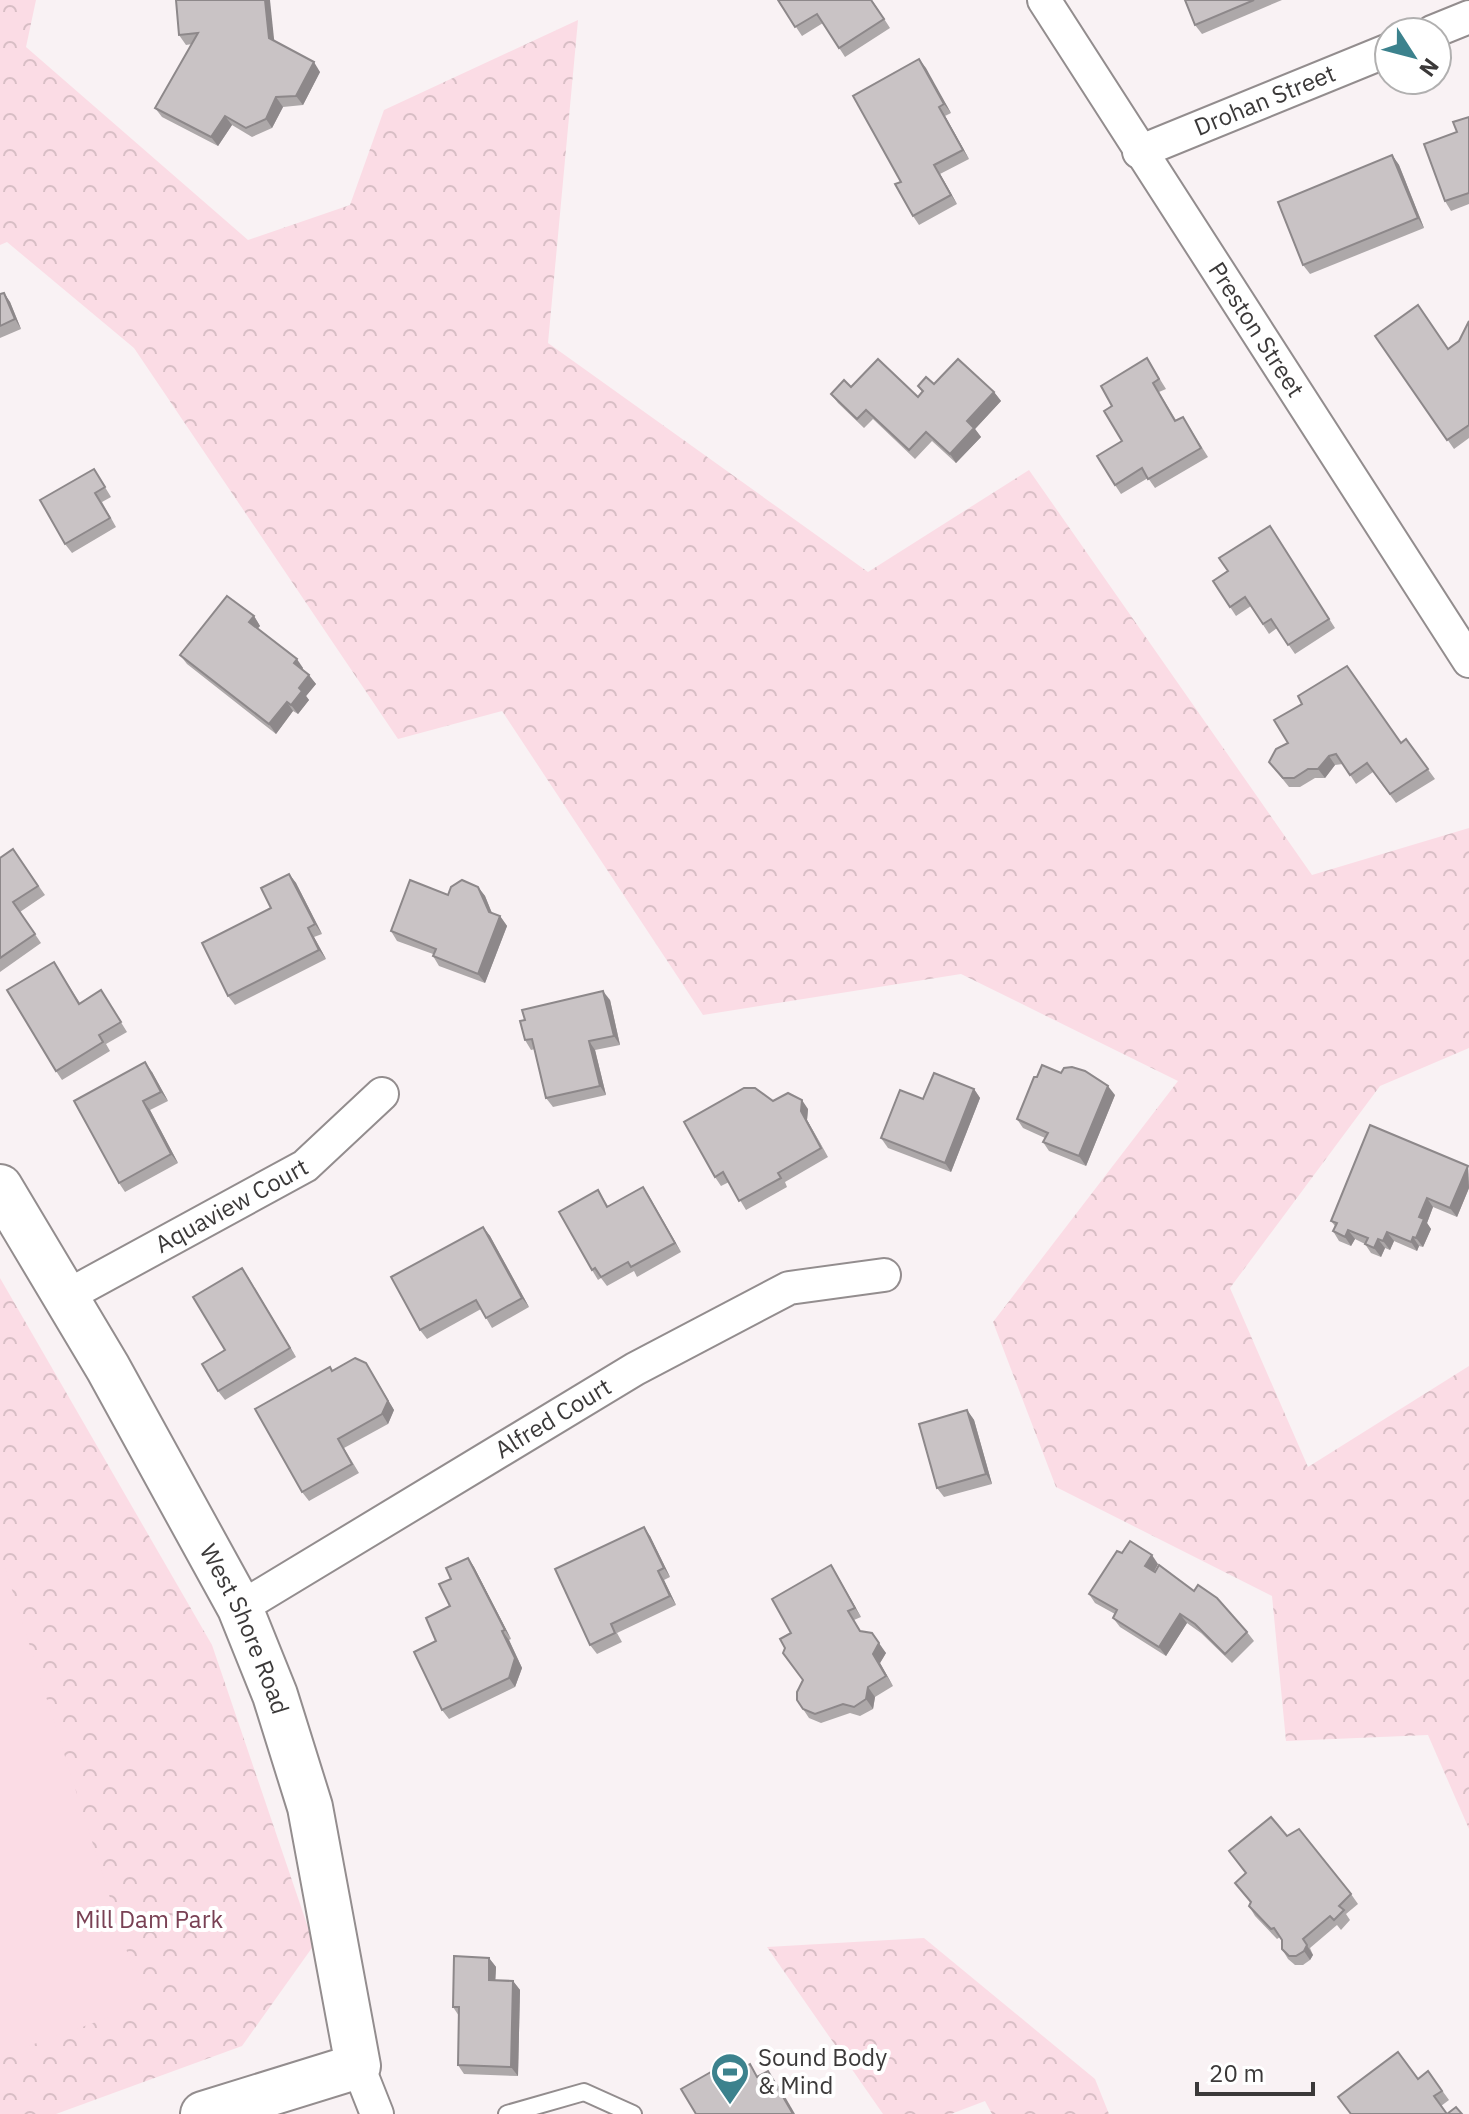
<svg xmlns="http://www.w3.org/2000/svg" width="1469" height="2114" font-family="'IBM Plex Sans',sans-serif">
<style>
.forest{fill:url(#forest-crowns)}
.garden{fill:#fbdce5}
.lines{fill:none;stroke-linecap:round;stroke-linejoin:round}
.lane-casing{stroke:#938d8e;stroke-width:20}
.street-casing{stroke:#938d8e;stroke-width:36}
.secondary-casing{stroke:#938d8e;stroke-width:48}
.lane{stroke:#fff;stroke-width:16}
.street{stroke:#fff;stroke-width:32}
.secondary{stroke:#fff;stroke-width:44}
.wall{fill:#ada8a9}
.shaded-wall{fill:#8d888a}
.building{fill:#c9c3c5;stroke:#8d888a;stroke-width:2}
.labels{text-anchor:middle;stroke-width:8;stroke-linejoin:round;paint-order:stroke}
.street-label{font-size:24px;fill:#3b3939;stroke:#fff}
.park-label{font-size:24px;fill:#794154;stroke:#fff}
.poi-label{font-size:24px;fill:#3b3939;stroke:#fff;text-anchor:start}
</style>
<defs>
<pattern id="forest-crowns" width="20" height="18" patternUnits="userSpaceOnUse" patternTransform="scale(2)"><rect width="20" height="18" fill="#fbdce5"/><path d="M2 6a3 3 0 1 1 6 0M12 15a3 3 0 1 1 6 0" fill="none" stroke="#d8bec5"/></pattern>
</defs>
<rect width="100%" height="100%" fill="#f9f2f4"/>
<g class="forest">
<polygon points="0,0 36,0 26,47 248,240 350,205 384,110 578,20 548,343 868,572 1029,470 1312,875 1469,828 1469,1048 1380,1086 1230,1288 1308,1467 1469,1366 1469,1829 1428,1735 1286,1741 1272,1596 1056,1487 993,1322 1178,1081 961,974 703,1015 502,711 398,739 134,348 7,242 0,245"/>
<polygon points="0,1278 212,1645 314,1945 242,2046 56,2114 0,2114"/>
<polygon points="924,1938 1095,2079 1109,2114 992,2114 985,2101 951,2114 883,2114 767,1947"/>
</g>
<polygon class="garden" points="0,1552 144,2005 0,2056"/>
<g class="lines">
<g class="lane-casing">
<polyline id="lane" points="507,2114 584,2092 633,2114"/>
</g>
<g class="street-casing">
<g id="street">
<path id="s1" d="M1044,0L1469,661"/>
<polyline points="1432,32 1469,17"/>
<path id="s2" d="M1139,152L1389,50"/>
<path id="s3" d="M65,1297L305,1166L382,1094"/>
<path id="s4" d="M240,1608L635,1369L789,1288L884,1275"/>
<polyline points="358,2066 377,2114"/>
</g>
</g>
<g class="secondary-casing">
<g id="secondary">
<path id="s5" d="M0,1187L108,1368L240,1608L275,1695L310,1807L358,2066L203,2114"/>
</g>
</g>
<use href="#lane" class="lane"/>
<use href="#street" class="street"/>
<use href="#secondary" class="secondary"/>
</g>
<g class="wall">
<polygon points="176,0 275,42 320,72 303,105 283,107 272,128 252,137 232,125 218,146 162,117 155,108 192,44 186,45 179,35"/>
<polygon points="778,0 872,0 890,28 845,57 823,23 802,36"/>
<polygon points="1185,0 1282,0 1202,34 1195,25"/>
<polygon points="919,59 951,113 945,116 969,159 940,174 957,204 919,225 913,216 901,182"/>
<polygon points="1469,117 1469,204 1451,211 1445,201 1457,132"/>
<polygon points="1392,155 1399,165 1424,228 1310,274 1303,265"/>
<polygon points="4,293 10,302 21,329 0,338 0,294"/>
<polygon points="1469,321 1469,438 1454,449 1375,336 1448,349 1459,341"/>
<polygon points="1153,368 1166,389 1159,392 1176,420 1183,417 1208,457 1155,488 1148,478 1121,494 1115,485 1122,441 1112,406"/>
<polygon points="934,384 994,392 1001,401 975,429 981,437 956,463 932,441 915,459 873,419 864,428 838,403 831,394 851,387 918,397 922,392 918,386"/>
<polygon points="94,469 111,497 102,502 116,527 72,553 65,544"/>
<polygon points="1276,535 1335,628 1295,654 1277,628 1269,634 1251,606 1236,616 1213,581"/>
<polygon points="254,616 260,626 257,629 303,668 302,669 316,684 306,696 309,700 298,714 293,711 276,734 187,664 180,655"/>
<polygon points="1406,739 1435,779 1396,803 1373,772 1356,784 1343,764 1335,765 1325,778 1315,778 1300,787 1289,787 1269,762 1401,743"/>
<polygon points="13,849 45,895 20,912 41,943 0,972 0,858"/>
<polygon points="289,874 296,883 322,934 314,937 326,959 235,1005 228,996"/>
<polygon points="478,887 485,896 492,913 500,916 507,926 485,983 439,966 433,956 433,954 397,941 391,931"/>
<polygon points="60,972 80,1003 101,990 127,1032 106,1044 110,1051 62,1080 56,1071"/>
<polygon points="610,1000 620,1045 595,1050 606,1095 553,1107 546,1098 535,1049 531,1050 525,1040"/>
<polygon points="152,1072 168,1101 150,1110 178,1163 125,1192 119,1183"/>
<polygon points="974,1089 980,1098 951,1172 888,1148 881,1138 923,1099"/>
<polygon points="1115,1095 1086,1166 1049,1151 1043,1142 1045,1138 1023,1128 1017,1119"/>
<polygon points="773,1101 808,1109 807,1120 828,1157 785,1182 787,1187 746,1210 729,1182 721,1186 715,1177"/>
<polygon points="1468,1166 1469,1188 1457,1217 1433,1207 1427,1223 1431,1229 1423,1247 1419,1246 1417,1251 1394,1241 1390,1250 1385,1248 1381,1257 1371,1253 1365,1244 1355,1239 1351,1246 1339,1241 1333,1231 1335,1226 1331,1221"/>
<polygon points="643,1187 681,1252 637,1277 634,1271 607,1286 601,1278 598,1280 592,1270 598,1190 608,1206"/>
<polygon points="483,1227 490,1236 529,1307 492,1328 481,1309 427,1339 420,1330"/>
<polygon points="242,1268 296,1357 225,1400 218,1391"/>
<polygon points="366,1363 394,1410 388,1424 344,1448 359,1473 309,1501 302,1492 332,1371"/>
<polygon points="967,1410 974,1420 992,1484 944,1497 937,1488"/>
<polygon points="650,1536 670,1577 664,1580 676,1605 617,1633 622,1642 597,1654 590,1645"/>
<polygon points="1122,1553 1158,1564 1154,1572 1247,1632 1254,1641 1232,1663 1201,1633 1187,1623 1166,1656 1120,1627 1113,1618 1115,1614 1095,1603 1089,1594"/>
<polygon points="468,1558 474,1567 511,1639 509,1640 522,1668 515,1687 449,1719 442,1710 436,1641 450,1606 451,1579"/>
<polygon points="831,1565 861,1617 854,1620 861,1632 886,1653 880,1663 893,1686 875,1697 873,1709 860,1716 850,1713 821,1723 809,1718 797,1700 803,1680 791,1633"/>
<polygon points="1287,1836 1351,1894 1358,1904 1346,1914 1350,1920 1341,1930 1337,1925 1310,1948 1313,1955 1310,1960 1303,1965 1295,1965 1288,1959 1282,1949 1282,1940 1280,1937 1277,1939 1255,1916 1249,1906 1251,1903 1235,1883 1246,1874 1229,1851"/>
<polygon points="489,1958 496,1967 495,1980 513,1981 520,1990 518,2076 464,2074 458,2065 459,2016 453,2007"/>
<polygon points="1428,2071 1449,2100 1441,2106 1447,2114 1350,2114 1418,2079"/>
</g>
<g class="shaded-wall">
<polygon points="265,0 270,0 275,48 269,38"/>
<polygon points="919,59 926,68 951,113 944,104"/>
<polygon points="314,62 320,72 303,105 296,96"/>
<polygon points="276,97 283,107 272,128 266,119"/>
<polygon points="939,107 945,116 969,159 963,150"/>
<polygon points="225,116 232,125 218,146 211,137"/>
<polygon points="1392,155 1399,165 1424,228 1418,218"/>
<polygon points="934,165 940,174 957,204 951,195"/>
<polygon points="4,293 10,302 21,329 15,319"/>
<polygon points="994,392 1001,401 975,429 981,437 956,463 950,454 967,421"/>
<polygon points="254,616 260,626 255,631 249,622"/>
<polygon points="297,659 303,668 301,672 294,663"/>
<polygon points="309,675 316,684 306,696 309,700 298,714 291,705 299,688"/>
<polygon points="287,702 293,711 276,734 269,724"/>
<polygon points="1329,756 1335,765 1325,778 1318,769"/>
<polygon points="289,874 296,883 322,934 315,924"/>
<polygon points="478,887 485,896 495,921 489,912"/>
<polygon points="500,916 507,926 485,983 478,974"/>
<polygon points="308,928 314,937 326,959 319,950"/>
<polygon points="603,991 610,1000 620,1045 614,1036"/>
<polygon points="589,1041 595,1050 606,1095 600,1086"/>
<polygon points="145,1062 152,1072 168,1101 161,1092"/>
<polygon points="1108,1086 1115,1095 1086,1166 1079,1156"/>
<polygon points="974,1089 980,1098 951,1172 945,1163"/>
<polygon points="802,1100 808,1109 807,1120 828,1157 801,1111"/>
<polygon points="143,1101 150,1110 178,1163 171,1154"/>
<polygon points="1468,1166 1469,1188 1457,1217 1450,1208"/>
<polygon points="643,1187 649,1196 681,1252 675,1243"/>
<polygon points="1427,1198 1433,1207 1427,1223 1431,1229 1423,1247 1416,1238 1419,1217"/>
<polygon points="483,1227 490,1236 529,1307 522,1298"/>
<polygon points="1348,1230 1355,1239 1351,1246 1345,1237"/>
<polygon points="1387,1232 1394,1241 1390,1250 1383,1241"/>
<polygon points="1413,1237 1419,1246 1417,1251 1411,1242"/>
<polygon points="1378,1239 1385,1248 1381,1257 1374,1248"/>
<polygon points="242,1268 248,1277 296,1357 290,1348"/>
<polygon points="366,1363 394,1410 388,1424 382,1414"/>
<polygon points="967,1410 974,1420 992,1484 986,1474"/>
<polygon points="644,1527 650,1536 670,1577 664,1568"/>
<polygon points="1152,1555 1158,1564 1152,1575 1145,1566"/>
<polygon points="468,1558 474,1567 511,1639 505,1630"/>
<polygon points="831,1565 837,1575 861,1617 855,1608"/>
<polygon points="658,1571 664,1580 676,1605 670,1596"/>
<polygon points="1180,1614 1187,1623 1166,1656 1159,1647"/>
<polygon points="502,1631 509,1640 522,1668 515,1687 509,1678"/>
<polygon points="879,1643 886,1653 880,1663 893,1686 873,1654"/>
<polygon points="868,1687 875,1697 873,1709 866,1699"/>
<polygon points="1303,1939 1313,1955 1310,1960 1304,1951"/>
<polygon points="489,1958 496,1967 495,1989 489,1980"/>
<polygon points="513,1981 520,1990 518,2076 511,2067"/>
<polygon points="768,2071 780,2088 795,2114 793,2114"/>
</g>
<g class="building">
<polygon points="176,0 265,0 269,38 314,62 296,96 276,97 266,119 246,128 225,116 211,137 155,108 198,33 179,35"/>
<polygon points="778,0 871,0 884,19 839,48 817,14 795,27"/>
<polygon points="1185,0 1254,0 1195,25"/>
<polygon points="919,59 944,104 939,107 963,150 934,165 951,195 913,216 895,184 901,182 853,96"/>
<polygon points="1469,117 1469,193 1445,201 1424,144 1457,132 1453,122"/>
<polygon points="1392,155 1418,218 1303,265 1278,202"/>
<polygon points="4,293 15,319 0,326 0,294"/>
<polygon points="1418,305 1448,349 1459,341 1469,321 1469,425 1447,440 1375,336"/>
<polygon points="1147,358 1159,379 1153,383 1175,421 1183,417 1201,448 1148,479 1142,468 1115,485 1097,456 1122,441 1104,411 1112,406 1101,386"/>
<polygon points="878,359 918,397 923,391 918,386 926,377 934,384 958,359 994,392 967,421 974,428 950,454 926,432 909,450 866,410 857,419 831,394 844,380 851,387"/>
<polygon points="94,469 105,487 95,493 110,518 65,544 40,500"/>
<polygon points="1270,526 1329,619 1288,645 1271,619 1263,624 1245,597 1230,607 1213,581 1228,571 1219,558"/>
<polygon points="227,596 254,616 249,622 297,659 294,663 309,675 299,688 302,691 291,705 287,702 269,724 180,655"/>
<polygon points="1347,666 1401,743 1406,739 1428,769 1390,794 1367,763 1350,775 1336,754 1329,756 1318,769 1308,769 1294,778 1283,778 1269,762 1276,749 1288,743 1274,720 1302,704 1298,696"/>
<polygon points="13,849 38,886 13,902 35,934 0,958 0,858"/>
<polygon points="289,874 315,924 308,928 319,950 228,996 202,943 271,908 261,888"/>
<polygon points="410,880 448,895 451,887 462,880 478,887 489,912 500,916 478,974 433,956 436,949 391,931"/>
<polygon points="54,962 79,1004 101,990 121,1022 99,1035 103,1042 56,1071 7,990"/>
<polygon points="603,991 614,1036 589,1041 600,1086 546,1098 532,1039 525,1040 520,1021 525,1020 522,1010"/>
<polygon points="145,1062 161,1092 143,1101 171,1154 119,1183 74,1101"/>
<polygon points="1042,1065 1061,1073 1064,1068 1072,1067 1085,1071 1108,1086 1079,1156 1043,1142 1048,1133 1017,1119 1034,1077 1037,1077"/>
<polygon points="934,1073 974,1089 945,1163 881,1138 900,1090 923,1099"/>
<polygon points="744,1088 755,1088 773,1101 788,1093 802,1100 801,1111 821,1148 778,1173 781,1178 739,1201 723,1172 715,1177 684,1122"/>
<polygon points="1370,1125 1468,1166 1450,1208 1427,1198 1419,1217 1424,1219 1416,1238 1413,1237 1411,1242 1387,1232 1383,1241 1378,1239 1374,1248 1365,1244 1368,1238 1348,1230 1345,1237 1333,1231 1337,1223 1331,1221"/>
<polygon points="643,1187 675,1243 631,1267 628,1262 601,1277 595,1268 592,1270 559,1212 598,1190 607,1207"/>
<polygon points="483,1227 522,1298 486,1318 476,1300 420,1330 391,1277"/>
<polygon points="242,1268 290,1348 218,1391 202,1364 225,1350 193,1297"/>
<polygon points="355,1358 366,1363 388,1401 382,1414 338,1439 352,1464 302,1492 255,1409 330,1367 332,1371"/>
<polygon points="967,1410 986,1474 937,1488 919,1424"/>
<polygon points="644,1527 664,1568 658,1571 670,1596 611,1624 615,1633 590,1645 555,1569"/>
<polygon points="1130,1541 1152,1555 1145,1566 1155,1572 1159,1565 1194,1591 1198,1585 1217,1598 1247,1632 1225,1654 1195,1624 1180,1614 1159,1647 1113,1618 1117,1610 1089,1594 1117,1551 1122,1553"/>
<polygon points="468,1558 505,1630 502,1631 515,1658 509,1678 442,1710 414,1652 436,1641 426,1618 450,1606 439,1584 451,1579 446,1568"/>
<polygon points="831,1565 855,1608 848,1611 860,1631 872,1633 879,1643 873,1654 886,1676 868,1687 866,1699 854,1707 843,1704 815,1714 803,1709 797,1700 797,1692 803,1680 783,1653 785,1648 780,1639 791,1633 772,1599"/>
<polygon points="1271,1817 1287,1836 1299,1829 1351,1894 1339,1906 1344,1910 1334,1920 1330,1916 1303,1939 1307,1945 1304,1951 1296,1956 1289,1956 1282,1949 1282,1940 1274,1928 1271,1929 1249,1906 1251,1902 1235,1883 1246,1873 1229,1851"/>
<polygon points="454,1956 489,1958 489,1980 513,1981 511,2067 458,2065 459,2007 453,2007"/>
<polygon points="1398,2052 1418,2079 1428,2071 1442,2091 1434,2096 1447,2114 1456,2107 1462,2114 1351,2114 1338,2097"/>
<polygon points="732,2060 739,2070 750,2064 757,2077 768,2071 793,2114 696,2114 681,2089"/>
</g>
<defs>
<g id="stadium-pin" transform="scale(2)"><path d="M0 17L-7.5 6A9.5 9.5 0 1 1 7.5 6Z" fill="#3c828d" stroke="#fff"/><path d="M0-5a6.5 5 0 1 0 0 10a6.5 5 0 1 0 0-10ZM-3.5-1.8h7v3.6h-7Z" fill="#fff"/></g>
</defs>
<g fill-rule="evenodd">
<use href="#stadium-pin" x="730" y="2072"/>
</g>
<g class="labels">
<g class="street-label">
<text dy="8" stroke="none"><textPath href="#s2" startOffset="136">Drohan Street</textPath></text>
<text dy="8" stroke="none"><textPath href="#s1" startOffset="392">Preston Street</textPath></text>
<text dy="8" stroke="none"><textPath href="#s3" startOffset="190">Aquaview Court</textPath></text>
<text dy="8" stroke="none"><textPath href="#s4" startOffset="366">Alfred Court</textPath></text>
<text dy="8" stroke="none"><textPath href="#s5" startOffset="506">West Shore Road</textPath></text>
</g>
<g class="park-label">
<text x="149" y="1928">Mill Dam Park</text>
</g>
<g class="poi-label">
<text x="758" y="2066">Sound Body<tspan x="758" dy="28">&amp; Mind</tspan></text>
</g>
</g>
<g transform="translate(1413 56) rotate(126)"><circle r="38" fill="#ffffff" stroke="#b1b0b0" stroke-width="2"/>
<path d="M0-6L14 30L0 20L-14 30Z" fill="#3c828d"/>
<text y="-12" font-size="22" font-weight="bold" text-anchor="middle" fill="#3b3939">N</text>
</g>
<path d="M1197 2082v12h116v-12" fill="none" stroke="#3b3939" stroke-width="4"/>
<text x="1209" y="2082" font-size="24" fill="#3b3939" stroke="#ffffff" stroke-width="6" paint-order="stroke">20 m</text>
</svg>
